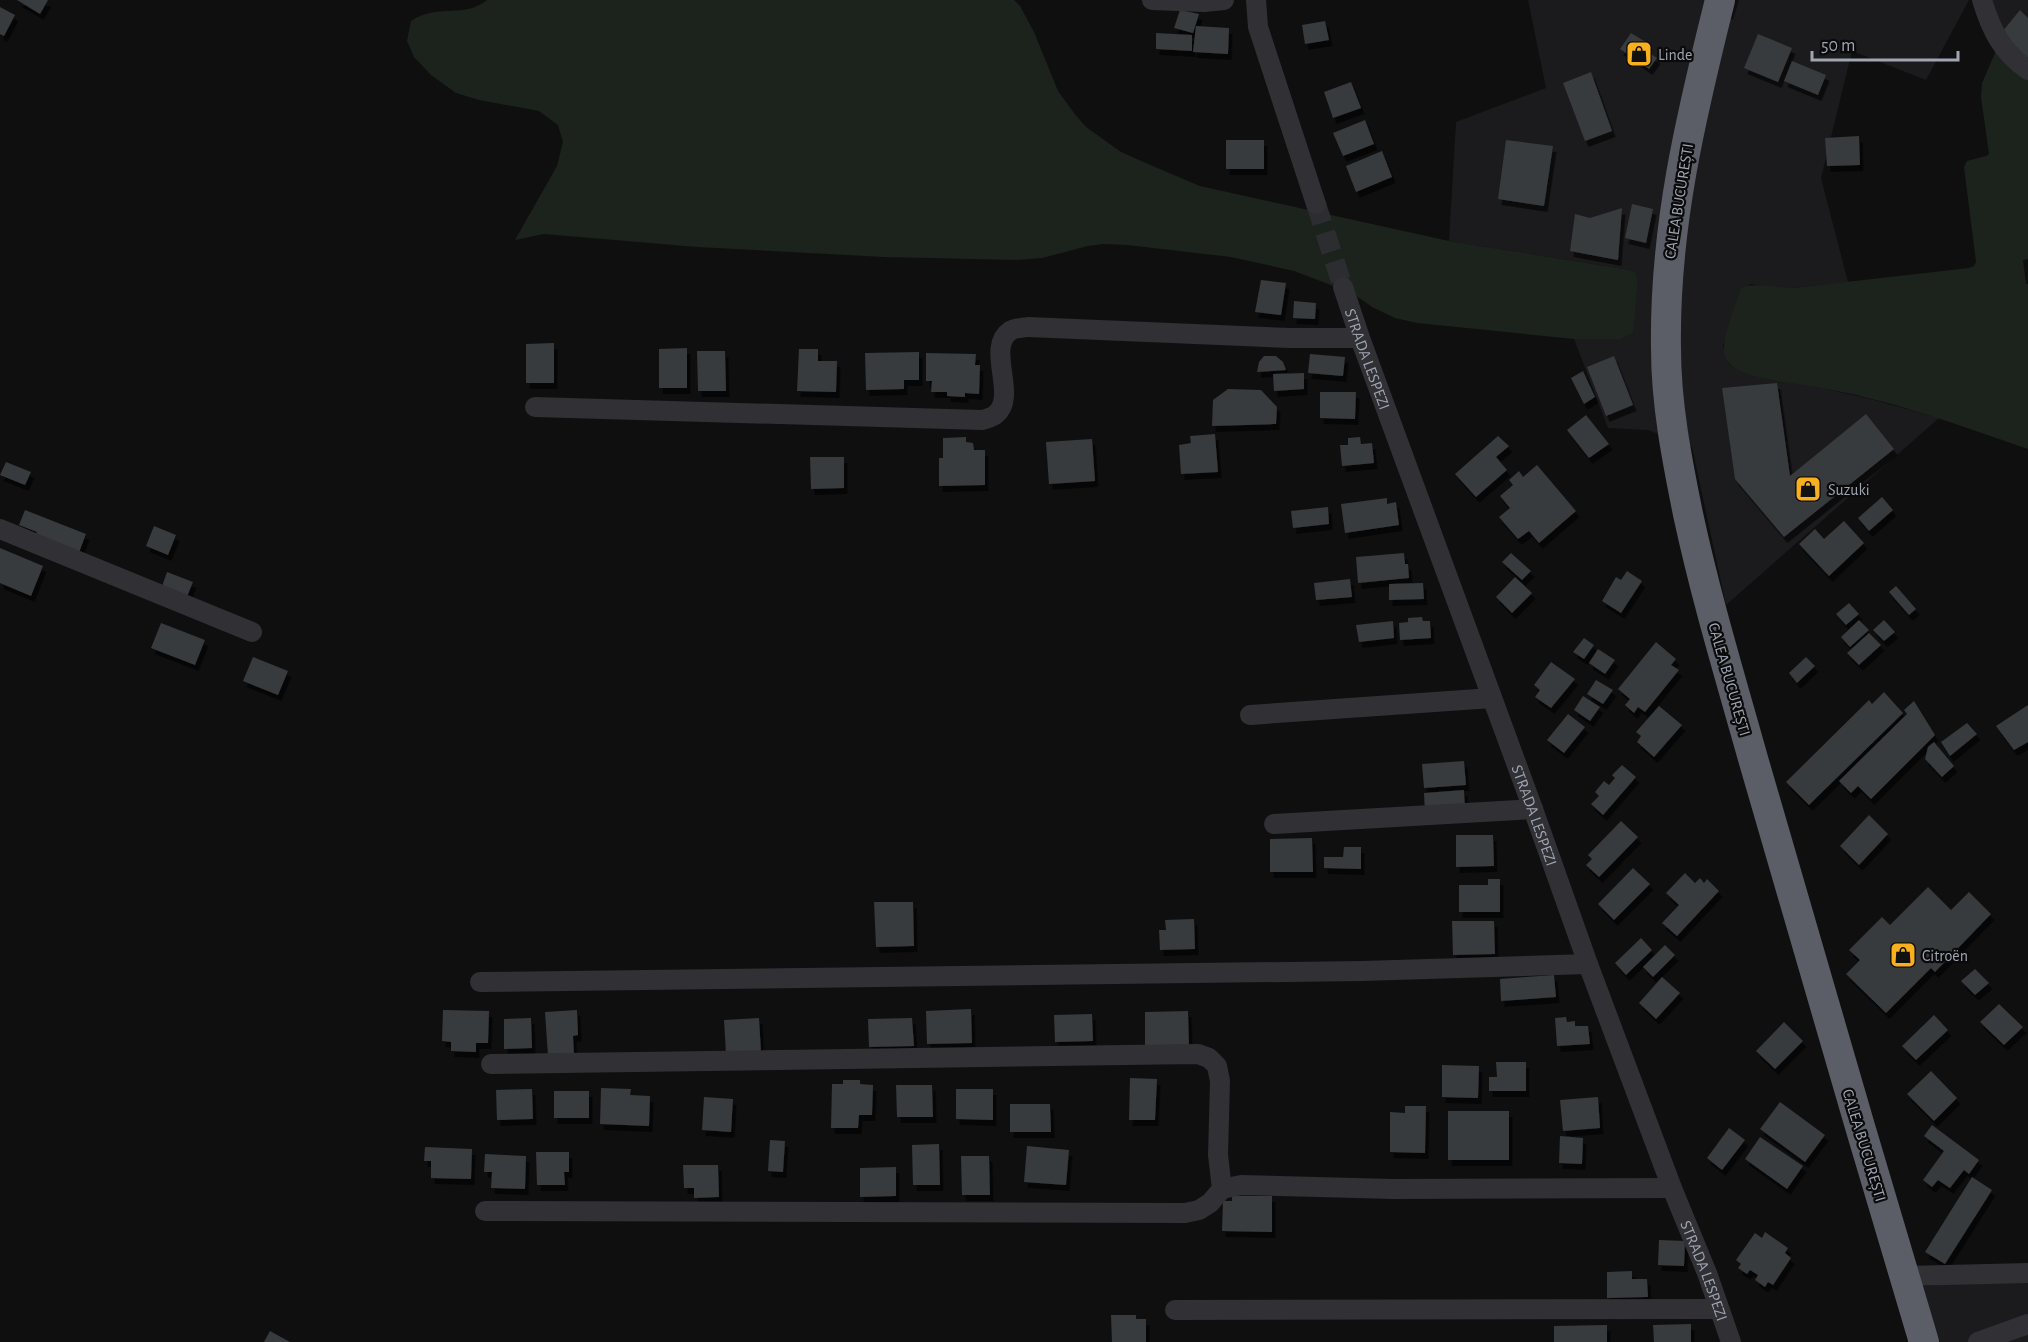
<svg xmlns="http://www.w3.org/2000/svg" width="2028" height="1342" font-family="'Alegreya Sans',sans-serif">
<style>
.built{fill:#1b1b1d}
.green{fill:#1b231c}
.building{fill:#383a3e;filter:url(#shadow)}
.lines{fill:none;stroke-linecap:round;stroke-linejoin:round}
.minor-tunnel{stroke:#2c2d30;stroke-width:20;stroke-dasharray:20 10;stroke-linecap:butt}
.minor{stroke:#303035;stroke-width:20}
.highway{stroke:#5b5e66;stroke-width:30}
.labels{text-anchor:middle;stroke-width:4.5;stroke-linejoin:round;paint-order:stroke}
.poi-label{font-size:16px;fill:#9fa5b2;stroke:#0a0a0b;text-anchor:start}
.street-label{font-size:16px;fill:#9fa5b2;stroke:#0a0a0b}
</style>
<defs>
<filter id="shadow"><feDropShadow dx="3.5" dy="6" stdDeviation="0" flood-color="#0009"/></filter>
</defs>
<rect width="100%" height="100%" fill="#0f0f10"/>
<g class="built">
<polygon points="1528,0 1705,0 1733,20 1739,0 1969,0 1926,80 1852,51 1821,178 1848,282 1793,288 1773,288 1751,284 1741,289 1723,346 1729,364 1739,370 1767,379 1823,388 1874,400 1939,418 1726,605 1692,447 1648,430 1608,428 1574,339 1621,339 1632,333 1638,280 1636,273 1630,270 1449,241 1456,122 1546,88"/>
<polygon points="1990,0 2028,0 2028,64 2002,37"/>
<polygon points="2028,1280 2028,1342 1940,1342 1921,1286"/>
</g>
<g class="green">
<path d="M487,0H1014L1020,6L1034,32L1058,91L1074,113L1086,127L1121,152L1148,164L1200,186L1449,241L1630,270L1636,273L1638,280L1633,333L1621,339H1574L1417,323L1395,318L1372,307L1352,293L1294,271L1231,257L1127,245L1103,244L1088,246L1042,258L1017,260L884,257L697,247L544,234L515,240L557,166L563,142L558,125L539,111L479,100L456,93L431,75L414,57L407,41L411,21C437,3 464,19 487,0Z"/>
<path d="M2002,37L2028,64V259L2023,260L2026,284H2028V449C1959,425 1888,399 1816,387C1795,383 1736,379 1726,359C1718,345 1736,304 1741,288C1750,282 1779,288 1793,288L1969,268L1974,266L1976,262L1964,167L1967,161L1986,156L1989,154L1981,97L1982,83Z"/>
</g>
<g class="building">
<polygon points="17,0 48,0 40,14"/>
<polygon points="0,7 15,15 4,36 0,34"/>
<polygon points="1180,10 1199,14 1193,33 1174,28"/>
<polygon points="2020,10 2028,18 2028,59 2002,32"/>
<polygon points="1325,21 1329,40 1305,44 1302,25"/>
<polygon points="1196,26 1229,28 1228,54 1193,52"/>
<polygon points="1156,33 1192,35 1192,51 1156,49"/>
<polygon points="1631,33 1649,44 1645,50 1657,58 1649,69 1620,49"/>
<polygon points="1758,34 1792,48 1778,82 1744,68"/>
<polygon points="1792,61 1826,75 1818,95 1784,81"/>
<polygon points="1591,72 1612,131 1585,141 1563,83"/>
<polygon points="1351,82 1361,108 1333,118 1324,92"/>
<polygon points="1365,120 1374,144 1343,156 1333,133"/>
<polygon points="1859,136 1860,165 1827,166 1825,138"/>
<rect x="1226" y="140" width="38" height="29"/>
<polygon points="1506,140 1553,146 1544,206 1498,199"/>
<polygon points="1382,151 1392,177 1356,192 1346,166"/>
<polygon points="1632,204 1653,209 1646,243 1625,238"/>
<polygon points="1622,208 1618,260 1570,251 1575,214 1590,218"/>
<polygon points="1261,280 1286,283 1281,315 1255,312"/>
<polygon points="1294,301 1316,303 1315,319 1293,318"/>
<polygon points="554,343 554,383 526,383 526,344"/>
<polygon points="687,348 687,388 659,388 659,349"/>
<polygon points="799,349 818,349 818,361 837,361 836,392 797,391"/>
<polygon points="697,351 725,351 726,391 698,391"/>
<polygon points="919,352 919,380 904,380 904,389 866,390 865,353"/>
<polygon points="926,353 976,354 975,365 980,365 979,394 965,393 965,397 947,396 947,392 931,392 932,381 926,381"/>
<polygon points="1310,354 1345,357 1343,376 1308,373"/>
<polygon points="1264,356 1276,356 1283,362 1286,370 1257,372 1259,362"/>
<polygon points="1614,356 1633,405 1606,416 1587,367"/>
<polygon points="1583,371 1595,397 1584,404 1571,378"/>
<polygon points="1304,373 1304,389 1274,391 1273,374"/>
<polygon points="1777,383 1790,476 1866,414 1894,449 1784,537 1735,479 1722,388"/>
<polygon points="1228,389 1261,390 1277,407 1276,424 1212,426 1213,400"/>
<polygon points="1320,392 1356,392 1355,419 1320,418"/>
<polygon points="1586,415 1609,444 1589,458 1567,430"/>
<polygon points="1215,434 1218,472 1181,474 1179,445 1191,443 1190,436"/>
<polygon points="1498,436 1509,446 1496,457 1507,470 1476,497 1455,474"/>
<polygon points="966,437 966,442 973,443 974,450 985,450 985,485 939,486 939,458 943,458 943,438"/>
<polygon points="1360,437 1361,444 1372,443 1374,463 1342,466 1340,445 1348,445 1348,438"/>
<polygon points="1092,439 1095,481 1049,484 1046,442"/>
<polygon points="810,457 844,457 844,488 811,489"/>
<polygon points="6,462 31,472 25,485 0,475"/>
<polygon points="1537,465 1576,511 1539,543 1529,531 1518,539 1499,517 1510,508 1500,496 1513,485 1509,480 1519,471 1523,477"/>
<polygon points="1882,497 1893,510 1869,531 1858,518"/>
<polygon points="1387,498 1387,504 1396,502 1399,525 1345,533 1341,504"/>
<polygon points="1328,507 1329,524 1293,528 1291,511"/>
<polygon points="25,510 86,534 78,555 35,537 37,532 19,525"/>
<polygon points="1844,521 1864,543 1829,576 1799,544 1815,529 1824,539"/>
<polygon points="154,526 176,535 168,555 146,546"/>
<polygon points="0,548 43,566 31,596 0,583"/>
<polygon points="1404,553 1405,564 1408,564 1409,578 1358,583 1356,557"/>
<polygon points="1511,553 1531,571 1522,580 1502,562"/>
<polygon points="1627,571 1642,581 1621,613 1602,601 1616,577 1621,580"/>
<polygon points="167,572 193,582 186,599 161,589"/>
<polygon points="1515,577 1532,593 1512,613 1496,597"/>
<polygon points="1350,579 1352,597 1316,600 1314,583"/>
<polygon points="1423,583 1424,599 1389,600 1389,584"/>
<polygon points="1896,586 1916,609 1909,615 1889,592"/>
<polygon points="1849,603 1859,614 1846,625 1836,614"/>
<polygon points="1422,617 1423,621 1430,621 1431,638 1400,640 1399,623 1408,622 1408,618"/>
<polygon points="1859,620 1869,630 1850,647 1841,637"/>
<polygon points="1884,620 1895,632 1884,641 1873,630"/>
<polygon points="1393,621 1394,638 1359,642 1356,625"/>
<polygon points="161,623 205,640 195,665 151,648"/>
<polygon points="1869,633 1881,645 1859,665 1847,653"/>
<polygon points="1584,638 1594,645 1584,659 1573,652"/>
<polygon points="1656,642 1676,659 1671,665 1679,670 1645,712 1638,707 1634,713 1625,705 1630,699 1618,689"/>
<polygon points="1598,649 1615,660 1605,674 1589,663"/>
<polygon points="253,657 288,671 278,695 243,681"/>
<polygon points="1806,657 1815,666 1797,683 1789,673"/>
<polygon points="1551,662 1575,679 1551,708 1535,697 1540,690 1534,685"/>
<polygon points="1596,680 1613,690 1603,704 1587,694"/>
<polygon points="1884,692 1903,713 1809,805 1786,782 1869,700 1872,704"/>
<polygon points="1583,696 1600,707 1590,721 1574,710"/>
<polygon points="1914,701 1935,735 1871,799 1858,786 1851,793 1839,781 1907,714 1904,710"/>
<polygon points="2028,705 2028,742 2014,750 1996,726"/>
<polygon points="1659,706 1682,725 1654,757 1637,742 1641,736 1636,732"/>
<polygon points="1568,714 1585,727 1564,753 1547,740"/>
<polygon points="1967,723 1977,734 1950,756 1941,742"/>
<polygon points="1934,742 1954,766 1942,777 1925,759 1928,747"/>
<polygon points="1464,761 1466,785 1424,788 1422,764"/>
<polygon points="1622,765 1636,777 1603,815 1591,804 1599,796 1595,792 1604,781 1609,785 1615,778 1612,775"/>
<polygon points="1464,790 1465,810 1425,813 1424,793"/>
<polygon points="1869,815 1888,834 1859,865 1840,846"/>
<polygon points="1621,821 1638,837 1599,877 1586,865 1592,859 1588,855"/>
<polygon points="1456,835 1493,835 1494,866 1456,867"/>
<polygon points="1312,838 1313,872 1270,872 1270,839"/>
<polygon points="1344,847 1361,847 1361,869 1324,868 1324,857 1343,857"/>
<polygon points="1633,868 1650,884 1614,920 1598,904"/>
<polygon points="1685,873 1695,883 1700,878 1704,883 1707,879 1719,891 1677,936 1662,923 1679,905 1666,893"/>
<polygon points="1488,879 1500,879 1500,912 1459,912 1459,885 1488,885"/>
<polygon points="1928,887 1951,910 1969,892 1991,914 1935,972 1931,968 1886,1013 1846,974 1860,960 1849,950 1882,917 1890,925"/>
<polygon points="874,902 913,902 914,946 876,947"/>
<polygon points="1194,919 1195,949 1160,950 1159,930 1166,930 1165,920"/>
<polygon points="1452,921 1494,921 1495,954 1453,955"/>
<polygon points="1641,938 1652,950 1626,975 1615,963"/>
<polygon points="1665,945 1675,955 1653,977 1643,967"/>
<polygon points="1975,969 1989,983 1975,995 1961,981"/>
<polygon points="1554,975 1556,997 1501,1001 1500,979"/>
<polygon points="1662,977 1680,993 1656,1019 1639,1003"/>
<polygon points="1999,1004 2023,1027 2004,1045 1980,1022"/>
<polygon points="971,1009 972,1043 927,1044 926,1011"/>
<polygon points="443,1010 489,1011 488,1043 476,1043 476,1052 451,1051 451,1042 442,1041"/>
<polygon points="577,1010 578,1035 573,1036 574,1055 548,1056 545,1012"/>
<polygon points="1188,1011 1189,1046 1145,1047 1145,1012"/>
<polygon points="1092,1014 1093,1041 1055,1042 1054,1015"/>
<polygon points="1934,1015 1948,1030 1916,1060 1902,1046"/>
<polygon points="1566,1017 1567,1022 1575,1021 1575,1026 1588,1026 1590,1044 1557,1046 1555,1018"/>
<polygon points="531,1018 532,1048 504,1049 504,1019"/>
<polygon points="759,1018 761,1052 726,1054 724,1020"/>
<polygon points="912,1018 914,1046 869,1047 868,1019"/>
<polygon points="1784,1022 1803,1041 1775,1069 1756,1051"/>
<polygon points="1496,1062 1526,1062 1526,1091 1489,1091 1489,1077 1497,1077"/>
<polygon points="1442,1065 1479,1066 1478,1098 1442,1097"/>
<polygon points="1931,1071 1957,1098 1934,1121 1907,1094"/>
<polygon points="1130,1078 1157,1079 1155,1120 1129,1120"/>
<polygon points="843,1080 860,1080 860,1084 873,1085 872,1115 859,1115 858,1128 831,1128 832,1084 843,1084"/>
<polygon points="896,1085 932,1085 933,1117 897,1117"/>
<polygon points="601,1088 631,1089 630,1095 650,1096 649,1126 600,1124"/>
<polygon points="532,1089 533,1119 497,1120 496,1090"/>
<polygon points="956,1089 993,1089 993,1120 956,1119"/>
<rect x="554" y="1091" width="35" height="27"/>
<polygon points="704,1097 733,1099 731,1132 702,1130"/>
<polygon points="1598,1097 1600,1128 1563,1131 1560,1100"/>
<polygon points="1780,1102 1825,1135 1805,1162 1760,1129"/>
<polygon points="1010,1104 1050,1104 1051,1132 1010,1132"/>
<polygon points="1405,1106 1426,1106 1425,1153 1390,1152 1390,1112 1405,1113"/>
<rect x="1448" y="1111" width="61" height="49"/>
<polygon points="1932,1125 1979,1160 1969,1174 1964,1170 1950,1188 1938,1180 1932,1187 1923,1180 1944,1151 1924,1136"/>
<polygon points="1729,1128 1745,1140 1722,1170 1707,1158"/>
<polygon points="1560,1136 1583,1138 1582,1164 1559,1163"/>
<polygon points="1760,1137 1803,1166 1787,1189 1745,1159"/>
<polygon points="770,1140 785,1141 783,1172 768,1171"/>
<polygon points="939,1144 940,1185 913,1185 912,1145"/>
<polygon points="1027,1146 1069,1150 1066,1185 1024,1182"/>
<polygon points="425,1147 472,1149 471,1179 431,1178 431,1161 424,1161"/>
<polygon points="536,1152 569,1152 569,1172 564,1172 565,1185 537,1185"/>
<polygon points="485,1154 526,1156 525,1189 491,1188 492,1172 484,1172"/>
<polygon points="961,1156 989,1156 990,1195 962,1195"/>
<polygon points="683,1165 718,1165 719,1197 694,1198 694,1188 684,1188"/>
<polygon points="896,1167 896,1196 860,1197 860,1168"/>
<polygon points="1972,1177 1992,1190 1945,1264 1925,1252"/>
<polygon points="1232,1196 1272,1196 1272,1232 1222,1231 1223,1201 1232,1201"/>
<polygon points="1765,1232 1788,1248 1785,1253 1791,1258 1773,1285 1768,1282 1765,1287 1755,1280 1758,1275 1750,1270 1747,1274 1738,1268 1741,1264 1736,1260 1755,1233 1762,1238"/>
<polygon points="1659,1240 1685,1241 1684,1266 1658,1265"/>
<polygon points="1632,1271 1632,1279 1647,1279 1648,1297 1607,1298 1607,1272"/>
<polygon points="1111,1315 1136,1315 1136,1319 1146,1319 1146,1342 1112,1342"/>
<polygon points="1691,1324 1691,1342 1654,1342 1653,1325"/>
<polygon points="1607,1325 1607,1342 1554,1342 1554,1326"/>
<polygon points="270,1331 290,1342 264,1342"/>
</g>
<g class="lines">
<polyline class="minor-tunnel" points="1316,204 1343,287"/>
<g class="minor">
<polyline points="1152,0 1204,2 1224,0"/>
<polyline points="1256,0 1258,27 1316,204"/>
<path d="M1982,0C1991,30 2002,52 2028,70"/>
<path id="s1" d="M1343,287L1360,338L1533,809L1588,964L1672,1188L1707,1273L1731,1342"/>
<path d="M535,407L982,420C986,419 992,417 995,415C1019,397 985,348 1010,331C1014,328 1022,328 1028,327L1290,338H1360"/>
<polyline points="0,529 252,632"/>
<polyline points="1250,715 1492,698"/>
<polyline points="1274,824 1533,809"/>
<polyline points="480,982 1362,971 1588,964"/>
<polyline points="491,1064 1198,1054 1209,1058 1217,1066 1220,1081 1218,1155 1222,1189"/>
<polyline points="485,1211 1185,1213 1199,1210 1210,1203 1222,1189 1241,1185 1393,1189 1672,1188"/>
<polyline points="1905,1276 2028,1273"/>
<polyline points="1175,1310 1719,1309"/>
<polyline points="1978,1342 2028,1324"/>
</g>
<path class="highway" d="M1720,0C1691,116 1664,228 1666,349C1666,404 1677,460 1688,514C1706,598 1731,680 1754,762C1810,956 1866,1149 1924,1342"/>
</g>
<defs>
<g id="shop-square" transform="scale(1.35)"><rect x="-9" y="-9" width="18" height="18" rx="4" fill="#f8b01f" stroke="#0a0a0b"/><path d="M-5-2.5h2.3a2.7 3.5 0 0 1 5.4 0H5L5.5 6h-11ZM-1.5-2.5h3a1.5 2.3 0 0 0-3 0Z" fill="#111"/></g>
</defs>
<g fill-rule="evenodd">
<use href="#shop-square" x="1639" y="54"/>
<use href="#shop-square" x="1808" y="489"/>
<use href="#shop-square" x="1903" y="955"/>
</g>
<g class="labels">
<g class="poi-label">
<text x="1658" y="60">Linde</text>
<text x="1828" y="495">Suzuki</text>
<text x="1922" y="961">Citroën</text>
</g>
<g class="street-label">
<text transform="translate(1678 201) rotate(-81)" y="6">CALEA BUCUREȘTI</text>
<text dy="6" stroke="none"><textPath href="#s1" startOffset="76">STRADA LESPEZI</textPath></text>
<text transform="translate(1730 679) rotate(74)" y="6">CALEA BUCUREȘTI</text>
<text dy="6" stroke="none"><textPath href="#s1" startOffset="562">STRADA LESPEZI</textPath></text>
<text transform="translate(1865 1145) rotate(73)" y="6">CALEA BUCUREȘTI</text>
<text dy="6" stroke="none"><textPath href="#s1" startOffset="1048">STRADA LESPEZI</textPath></text>
</g>
</g>
<path d="M1812 51v9h146v-9" fill="none" stroke="#9fa5b2" stroke-width="3"/>
<text x="1821" y="51" font-size="18" fill="#9fa5b2" stroke="#0a0a0b" stroke-width="4.5" paint-order="stroke">50 m</text>
</svg>
